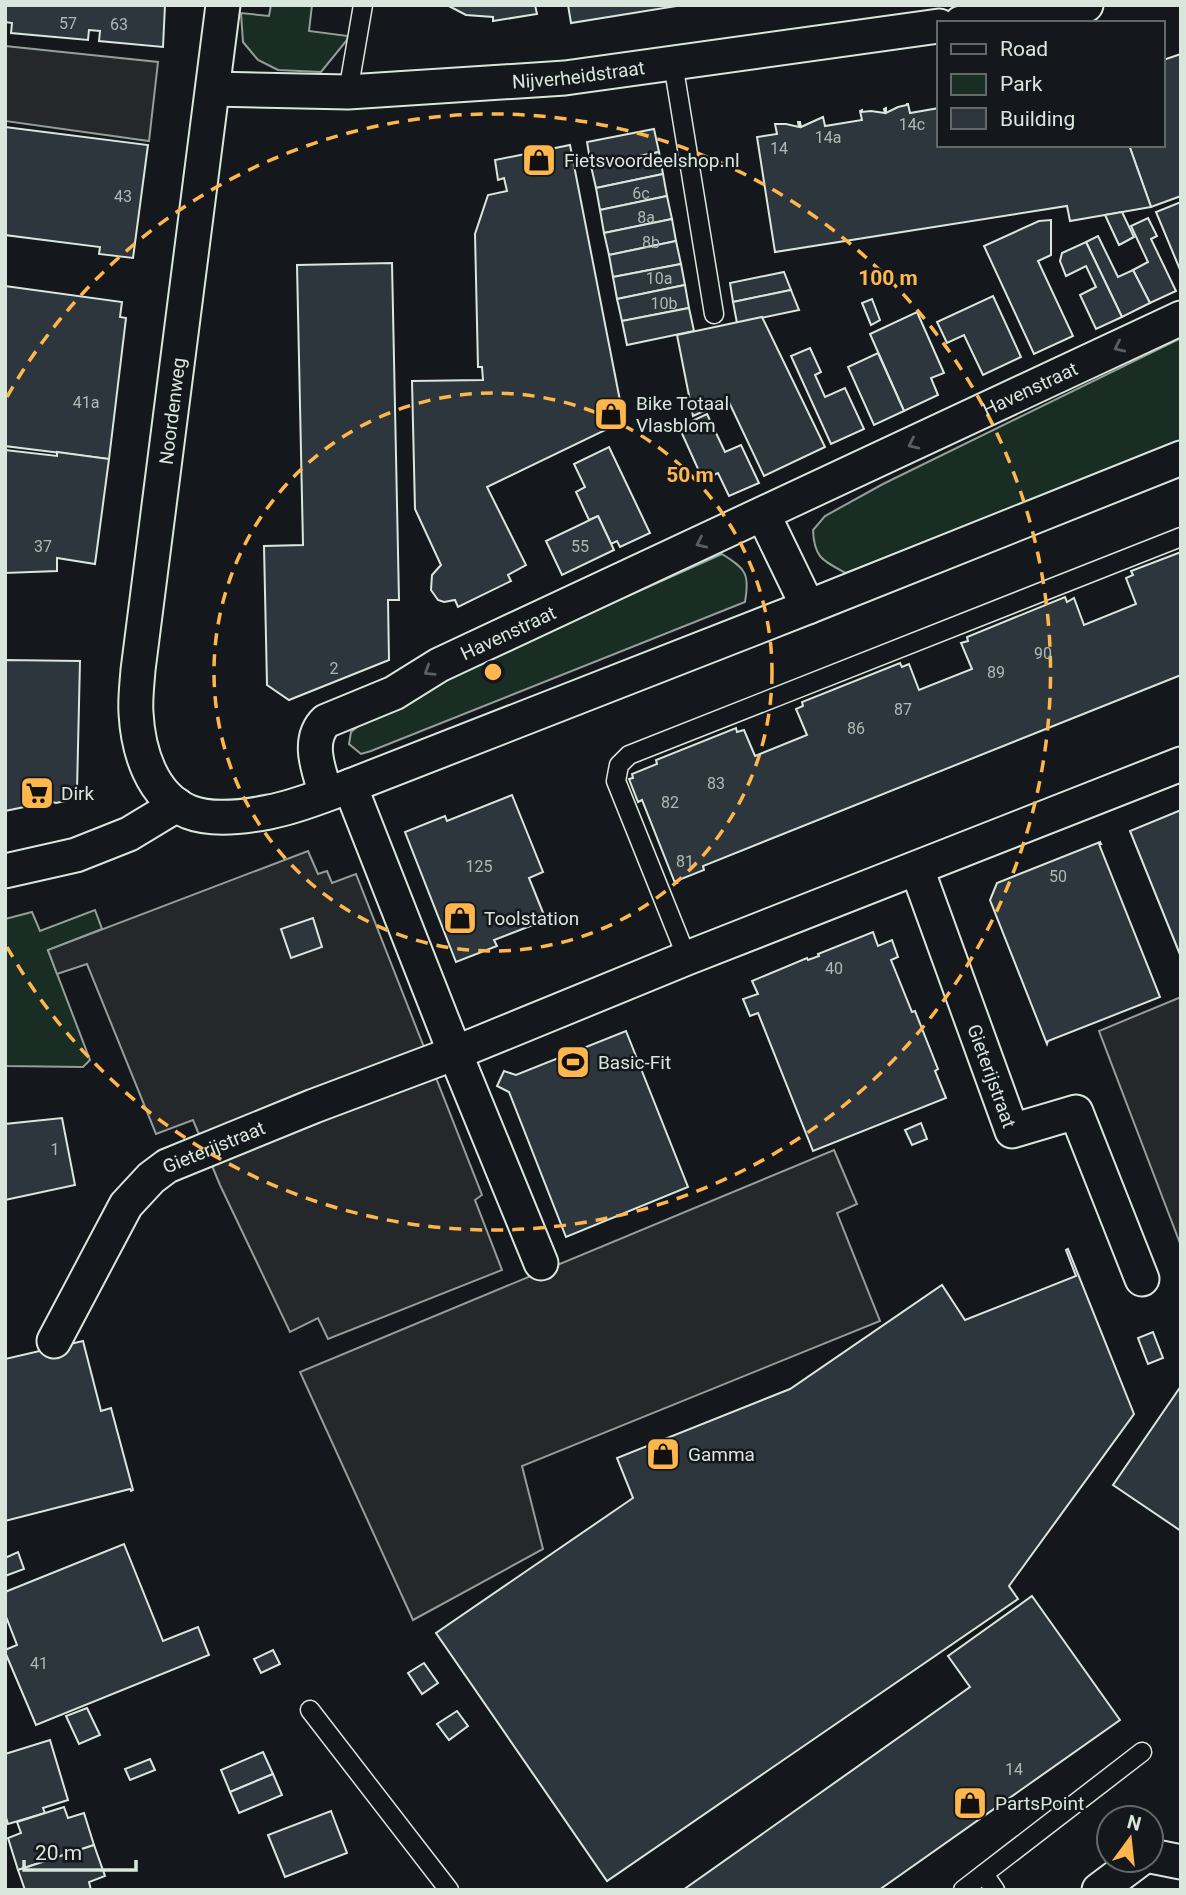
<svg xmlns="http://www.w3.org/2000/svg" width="1186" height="1895" font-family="Roboto,sans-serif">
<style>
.green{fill:#1a2d24;stroke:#939e99;stroke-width:2}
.parking{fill:#24282b;stroke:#939e99;stroke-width:2}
.building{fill:#2c363c;stroke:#d8e6dc;stroke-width:2}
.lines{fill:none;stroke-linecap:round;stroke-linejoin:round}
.service-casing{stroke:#d8e6dc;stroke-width:21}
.minor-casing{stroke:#d8e6dc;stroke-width:37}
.service{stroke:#14181c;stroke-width:18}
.minor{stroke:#14181c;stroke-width:33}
.oneway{stroke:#59605f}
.ring{fill:none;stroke:#ffb74d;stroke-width:3.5;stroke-dasharray:12 9}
.labels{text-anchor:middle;stroke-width:5;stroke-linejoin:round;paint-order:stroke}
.number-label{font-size:16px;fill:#adbab4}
.street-label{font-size:19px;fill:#d8e6dc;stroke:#14181c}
.poi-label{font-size:19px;fill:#d8e6dc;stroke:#14181c;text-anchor:start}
.centre{fill:#ffb74d;stroke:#14181c;stroke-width:3.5}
.ring-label{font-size:21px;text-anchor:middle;font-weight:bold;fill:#ffb74d;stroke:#14181c;stroke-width:5;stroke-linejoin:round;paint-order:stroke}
</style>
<rect width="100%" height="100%" fill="#14181c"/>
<g class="green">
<polygon points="271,5 312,5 309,31 348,36 347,40 321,72 278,70 258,60 243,42 241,13 269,16"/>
<path d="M1181,338V442L846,573C823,561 814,558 813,530L825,516L883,484Z"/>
<path d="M722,554C746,569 750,574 745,602L371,751L361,754L349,744L351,732L369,717L464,669Z"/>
<polygon points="95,910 102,929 48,950 90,1060 83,1067 5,1066 5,919 32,912 40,931"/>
</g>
<g class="parking">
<polygon points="5,46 158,62 149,141 5,121"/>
<polygon points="308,851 318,874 327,871 332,883 356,874 482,1195 475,1200 502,1270 328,1339 318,1318 290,1332 220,1185 193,1120 156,1134 87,964 57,974 48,950"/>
<polygon points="1181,997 1181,1246 1099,1031"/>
<polygon points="834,1150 857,1204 837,1213 880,1321 522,1466 543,1549 413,1620 300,1372"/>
</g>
<g class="building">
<polygon points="5,5 165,5 163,47 99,41 100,31 89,30 88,40 11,33 12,23 5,22"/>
<polygon points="447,5 535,5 537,14 493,21 493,17 466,15"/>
<polygon points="568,5 677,5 677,6 571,23"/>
<polygon points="1181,54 1181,196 1151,207 1129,145 1163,145 1163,60"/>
<polygon points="907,104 908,104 910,113 939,108 939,145 1129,145 1151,207 1070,221 1067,206 775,252 757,137 777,134 775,124 786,124 799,127 798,122 800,122 801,127 823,117 825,126 862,120 860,111 862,110 862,112 871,111 885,113 884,109 886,108 886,113 898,107 907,105"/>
<polygon points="5,127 148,145 133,258 99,254 100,247 5,235"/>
<polygon points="654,129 659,152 591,166 587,142"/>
<polygon points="570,145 624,421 487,487 526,565 508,575 511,581 458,607 455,600 444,602 438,600 431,590 432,575 441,565 415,509 412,381 483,380 482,367 478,367 475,234 488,195 507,191 504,178 498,180 495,160"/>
<polygon points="659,152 663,174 596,188 591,166"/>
<polygon points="663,174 667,196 600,210 596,188"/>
<polygon points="667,196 672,219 604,233 600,210"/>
<polygon points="1181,202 1181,272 1156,212"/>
<polygon points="1122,212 1134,237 1119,245 1105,215"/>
<polygon points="1148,218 1157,236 1151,239 1176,291 1150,303 1133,270 1148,262 1131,226"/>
<polygon points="672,219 676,241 609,255 604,233"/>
<polygon points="1051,220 1051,255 1038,261 1073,336 1034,354 984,246 1039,221"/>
<polygon points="1098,236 1118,277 1133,270 1150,303 1122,317 1086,242"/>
<polygon points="676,241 681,264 613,277 609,255"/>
<polygon points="1086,242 1122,317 1096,329 1080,295 1096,287 1086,266 1066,276 1060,261 1062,253"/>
<polygon points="392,263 399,600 388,600 389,660 289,700 267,685 264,546 303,545 297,265"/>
<polygon points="681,264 685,285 617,299 613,277"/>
<polygon points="784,272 791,290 733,302 730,283"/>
<polygon points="685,285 689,308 622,321 617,299"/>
<polygon points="5,286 122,302 120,317 126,318 109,459 5,446"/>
<polygon points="791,290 799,310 737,323 733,302"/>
<polygon points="993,296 1021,357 983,375 964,335 947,343 937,322"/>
<polygon points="872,299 880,320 871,325 862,303"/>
<polygon points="689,308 694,331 627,345 622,321"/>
<polygon points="917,312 944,373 931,378 938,395 904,411 870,334"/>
<polygon points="762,317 825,447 764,476 728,400 693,416 677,335"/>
<polygon points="810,348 821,372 815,375 825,397 845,388 864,429 831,444 791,356"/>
<polygon points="878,353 904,411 874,425 848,367"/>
<polygon points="707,414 725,452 741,445 759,483 729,496 718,473 703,480 679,427"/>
<polygon points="609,447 650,533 620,547 617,541 611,544 598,516 589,520 576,492 585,487 574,464"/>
<polygon points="5,450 57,456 57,452 109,459 95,564 57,558 57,571 5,573"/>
<polygon points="598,516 614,550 562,575 546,541"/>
<polygon points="1181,552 1181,675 703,866 704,870 676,881 677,883 675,883 642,800 638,802 629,779 633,778 632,774 657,764 656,760 736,728 737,732 744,730 755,756 807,735 796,709 803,706 802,702 900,663 902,667 909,664 919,690 972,669 961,643 968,641 967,637 1065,597 1067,602 1074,598 1084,625 1136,604 1126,578 1133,575 1131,571"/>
<polygon points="5,660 80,661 77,790 72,789 70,795 65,801 56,803 49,801 45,796 43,789 39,789 39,804 5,811"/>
<polygon points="512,795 543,872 529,878 546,920 494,940 497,946 456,962 405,832 445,816 447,821"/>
<polygon points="1181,810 1181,957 1130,831"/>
<polygon points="1100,842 1101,844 1099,844 1160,997 1048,1041 1047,1044 990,900 997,883"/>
<polygon points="313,918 322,947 291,958 281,929"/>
<polygon points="873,932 878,946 892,940 898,957 891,960 912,1012 915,1011 938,1069 935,1071 946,1098 813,1151 758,1013 750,1016 743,999 758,994 752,981 807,958 808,960 819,956 818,954"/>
<polygon points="626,1031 688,1187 566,1237 509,1092 497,1086 504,1071 516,1075"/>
<polygon points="62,1118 75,1185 5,1200 5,1124"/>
<polygon points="921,1123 927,1139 912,1145 905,1130"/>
<polygon points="1068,1249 1134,1414 1009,1586 1018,1599 607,1881 436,1633 633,1498 617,1458 790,1389 942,1285 965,1320 1076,1276 1066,1250"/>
<polygon points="1153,1332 1163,1358 1148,1364 1138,1338"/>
<polygon points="83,1341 101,1411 111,1408 133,1490 131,1491 130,1489 5,1521 5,1359"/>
<polygon points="1181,1386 1181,1531 1113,1485"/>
<polygon points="124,1544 163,1641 198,1627 209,1655 36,1725 5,1652 5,1650 17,1645 5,1614 5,1592"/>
<polygon points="18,1552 24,1569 5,1576 5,1558"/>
<polygon points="1032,1596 1120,1720 879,1890 683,1890 970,1687 948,1656"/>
<polygon points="273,1650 280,1664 261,1673 254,1659"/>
<polygon points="424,1663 438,1683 422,1694 408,1673"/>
<polygon points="87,1708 100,1735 79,1744 66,1716"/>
<polygon points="457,1711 468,1726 449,1740 437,1724"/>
<polygon points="50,1740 68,1800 43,1808 45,1813 8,1824 5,1814 5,1754"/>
<polygon points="263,1752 273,1774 230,1792 221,1770"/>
<polygon points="150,1759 155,1770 130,1780 125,1769"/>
<polygon points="273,1774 282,1795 239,1813 230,1792"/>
<polygon points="64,1807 68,1818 84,1813 94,1845 18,1870 8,1838 21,1833 17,1822"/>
<polygon points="331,1811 347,1853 285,1877 268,1835"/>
<polygon points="94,1845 105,1876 89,1882 91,1890 25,1890 18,1870"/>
</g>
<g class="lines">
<g class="service-casing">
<g id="service">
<polyline points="673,63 714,314"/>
<polyline points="348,92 363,5"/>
<polyline points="687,958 616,781 619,765 629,755 1181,537"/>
<polyline points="310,1710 449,1890"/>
<polyline points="984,1874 995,1890"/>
<polyline points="963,1890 1142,1752"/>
</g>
</g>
<g class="minor-casing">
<g id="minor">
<path d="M223,5L138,670C137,684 135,699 136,713C138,750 151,796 189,812C212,821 244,817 269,812C297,807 324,795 350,786L808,607L1181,458"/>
<polyline points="961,23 1086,5"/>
<path id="s1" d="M213,89L348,92L565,78L939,26"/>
<polyline points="763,514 808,607"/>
<polyline points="350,786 455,1053 541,1263"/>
<path id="s2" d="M326,794C319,771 306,740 326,721L394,693L439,665L1181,318"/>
<path id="s3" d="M917,869L1012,1131L1076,1112L1142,1279"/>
<polyline points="5,871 76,855 129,834 177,805"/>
<path id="s4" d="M54,1341L126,1205L151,1178L167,1166L314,1106L455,1053L687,958L1181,764"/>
<polyline points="1151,1856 1181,1862"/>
<polyline points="1099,1890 1139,1860"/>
</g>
</g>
<use href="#service" class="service"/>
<use href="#minor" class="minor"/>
</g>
<defs><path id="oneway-chevron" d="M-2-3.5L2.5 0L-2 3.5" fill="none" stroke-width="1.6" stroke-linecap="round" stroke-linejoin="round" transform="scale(1.75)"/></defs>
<g class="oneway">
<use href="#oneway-chevron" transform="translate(1119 347) rotate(155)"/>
<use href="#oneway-chevron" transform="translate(913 444) rotate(155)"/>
<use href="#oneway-chevron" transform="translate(701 543) rotate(155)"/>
<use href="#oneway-chevron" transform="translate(429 671) rotate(148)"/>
</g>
<g class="ring">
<circle cx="493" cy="672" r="279"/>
<path d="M7 397A558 558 0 1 1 7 947"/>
</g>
<defs>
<g id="shop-square" transform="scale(1.75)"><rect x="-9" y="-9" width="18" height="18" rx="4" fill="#ffb74d" stroke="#14181c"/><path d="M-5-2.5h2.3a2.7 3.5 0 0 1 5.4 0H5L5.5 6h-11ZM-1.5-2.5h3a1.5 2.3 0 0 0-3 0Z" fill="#111"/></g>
<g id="supermarket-square" transform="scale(1.75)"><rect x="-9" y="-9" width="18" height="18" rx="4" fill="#ffb74d" stroke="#14181c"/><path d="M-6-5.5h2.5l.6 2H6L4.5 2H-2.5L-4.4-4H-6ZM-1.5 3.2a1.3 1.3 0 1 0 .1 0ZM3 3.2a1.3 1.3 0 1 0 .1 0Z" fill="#111"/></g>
<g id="stadium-square" transform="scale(1.75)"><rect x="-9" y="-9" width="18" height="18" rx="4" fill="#ffb74d" stroke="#14181c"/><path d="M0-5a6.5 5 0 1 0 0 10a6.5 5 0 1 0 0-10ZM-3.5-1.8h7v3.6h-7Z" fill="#111"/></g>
</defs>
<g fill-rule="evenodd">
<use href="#shop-square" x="539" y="160"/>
<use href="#shop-square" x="611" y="414"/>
<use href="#supermarket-square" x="37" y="793"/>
<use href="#shop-square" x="460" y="918"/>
<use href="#stadium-square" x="573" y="1062"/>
<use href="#shop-square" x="663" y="1454"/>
<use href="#shop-square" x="970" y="1803"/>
</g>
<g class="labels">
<g class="number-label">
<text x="68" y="29">57</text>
<text x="119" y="30">63</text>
<text x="912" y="130">14c</text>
<text x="828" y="143">14a</text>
<text x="779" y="154">14</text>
<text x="641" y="199">6c</text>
<text x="123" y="202">43</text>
<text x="646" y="223">8a</text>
<text x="651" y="248">8b</text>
<text x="659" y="284">10a</text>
<text x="664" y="309">10b</text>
<text x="86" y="408">41a</text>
<text x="43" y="552">37</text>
<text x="580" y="552">55</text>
<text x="1043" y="659">90</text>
<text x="334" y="674">2</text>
<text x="996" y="678">89</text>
<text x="903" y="715">87</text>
<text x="856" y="734">86</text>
<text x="716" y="789">83</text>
<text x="670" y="808">82</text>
<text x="685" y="867">81</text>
<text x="479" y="872">125</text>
<text x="1058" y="882">50</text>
<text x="834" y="974">40</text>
<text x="55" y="1155">1</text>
<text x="39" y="1669">41</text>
<text x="1014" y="1775">14</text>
</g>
<g class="street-label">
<text dy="7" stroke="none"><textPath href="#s1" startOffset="366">Nijverheidstraat</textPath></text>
<text dy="7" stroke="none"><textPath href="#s2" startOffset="856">Havenstraat</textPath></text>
<text transform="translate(172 411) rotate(-83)" y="7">Noordenweg</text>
<text dy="7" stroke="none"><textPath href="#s2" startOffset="280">Havenstraat</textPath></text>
<text dy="7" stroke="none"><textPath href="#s3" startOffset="220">Gieterijstraat</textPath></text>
<text dy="7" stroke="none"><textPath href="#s4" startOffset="261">Gieterijstraat</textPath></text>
</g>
<g class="poi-label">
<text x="564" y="167">Fietsvoordeelshop.nl</text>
<text x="636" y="410">Bike Totaal<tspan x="636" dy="22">Vlasblom</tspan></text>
<text x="61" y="800">Dirk</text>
<text x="484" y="925">Toolstation</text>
<text x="598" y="1069">Basic-Fit</text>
<text x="688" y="1461">Gamma</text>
<text x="995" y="1810">PartsPoint</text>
</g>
</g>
<circle cx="493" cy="672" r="10" class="centre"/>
<g class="ring-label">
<text x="888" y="285">100 m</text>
<text x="690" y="482">50 m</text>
</g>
<rect width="1186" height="1895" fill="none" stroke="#d8e6dc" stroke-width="14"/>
<rect x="937" y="21" width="228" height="126" fill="#14181c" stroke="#626a69" stroke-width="2"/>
<rect x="951" y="44" width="35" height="10" fill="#14181c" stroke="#626a69" stroke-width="2"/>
<text x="1000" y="56" font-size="21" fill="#d8e6dc">Road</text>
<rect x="951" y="74" width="35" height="21" fill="#1a2d24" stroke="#626a69" stroke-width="2"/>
<text x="1000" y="91" font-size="21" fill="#d8e6dc">Park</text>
<rect x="951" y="108" width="35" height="21" fill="#2c363c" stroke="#626a69" stroke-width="2"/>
<text x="1000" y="126" font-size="21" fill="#d8e6dc">Building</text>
<g transform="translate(1130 1839) rotate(15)"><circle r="33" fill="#14181c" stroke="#626a69" stroke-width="2"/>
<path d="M0-5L12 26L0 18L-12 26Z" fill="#ffb74d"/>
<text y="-10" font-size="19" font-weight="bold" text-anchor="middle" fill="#d8e6dc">N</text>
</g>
<path d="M24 1860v10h112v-10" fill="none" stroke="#d8e6dc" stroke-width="3.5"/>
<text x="35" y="1860" font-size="21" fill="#d8e6dc" stroke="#14181c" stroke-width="5" paint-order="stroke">20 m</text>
</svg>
